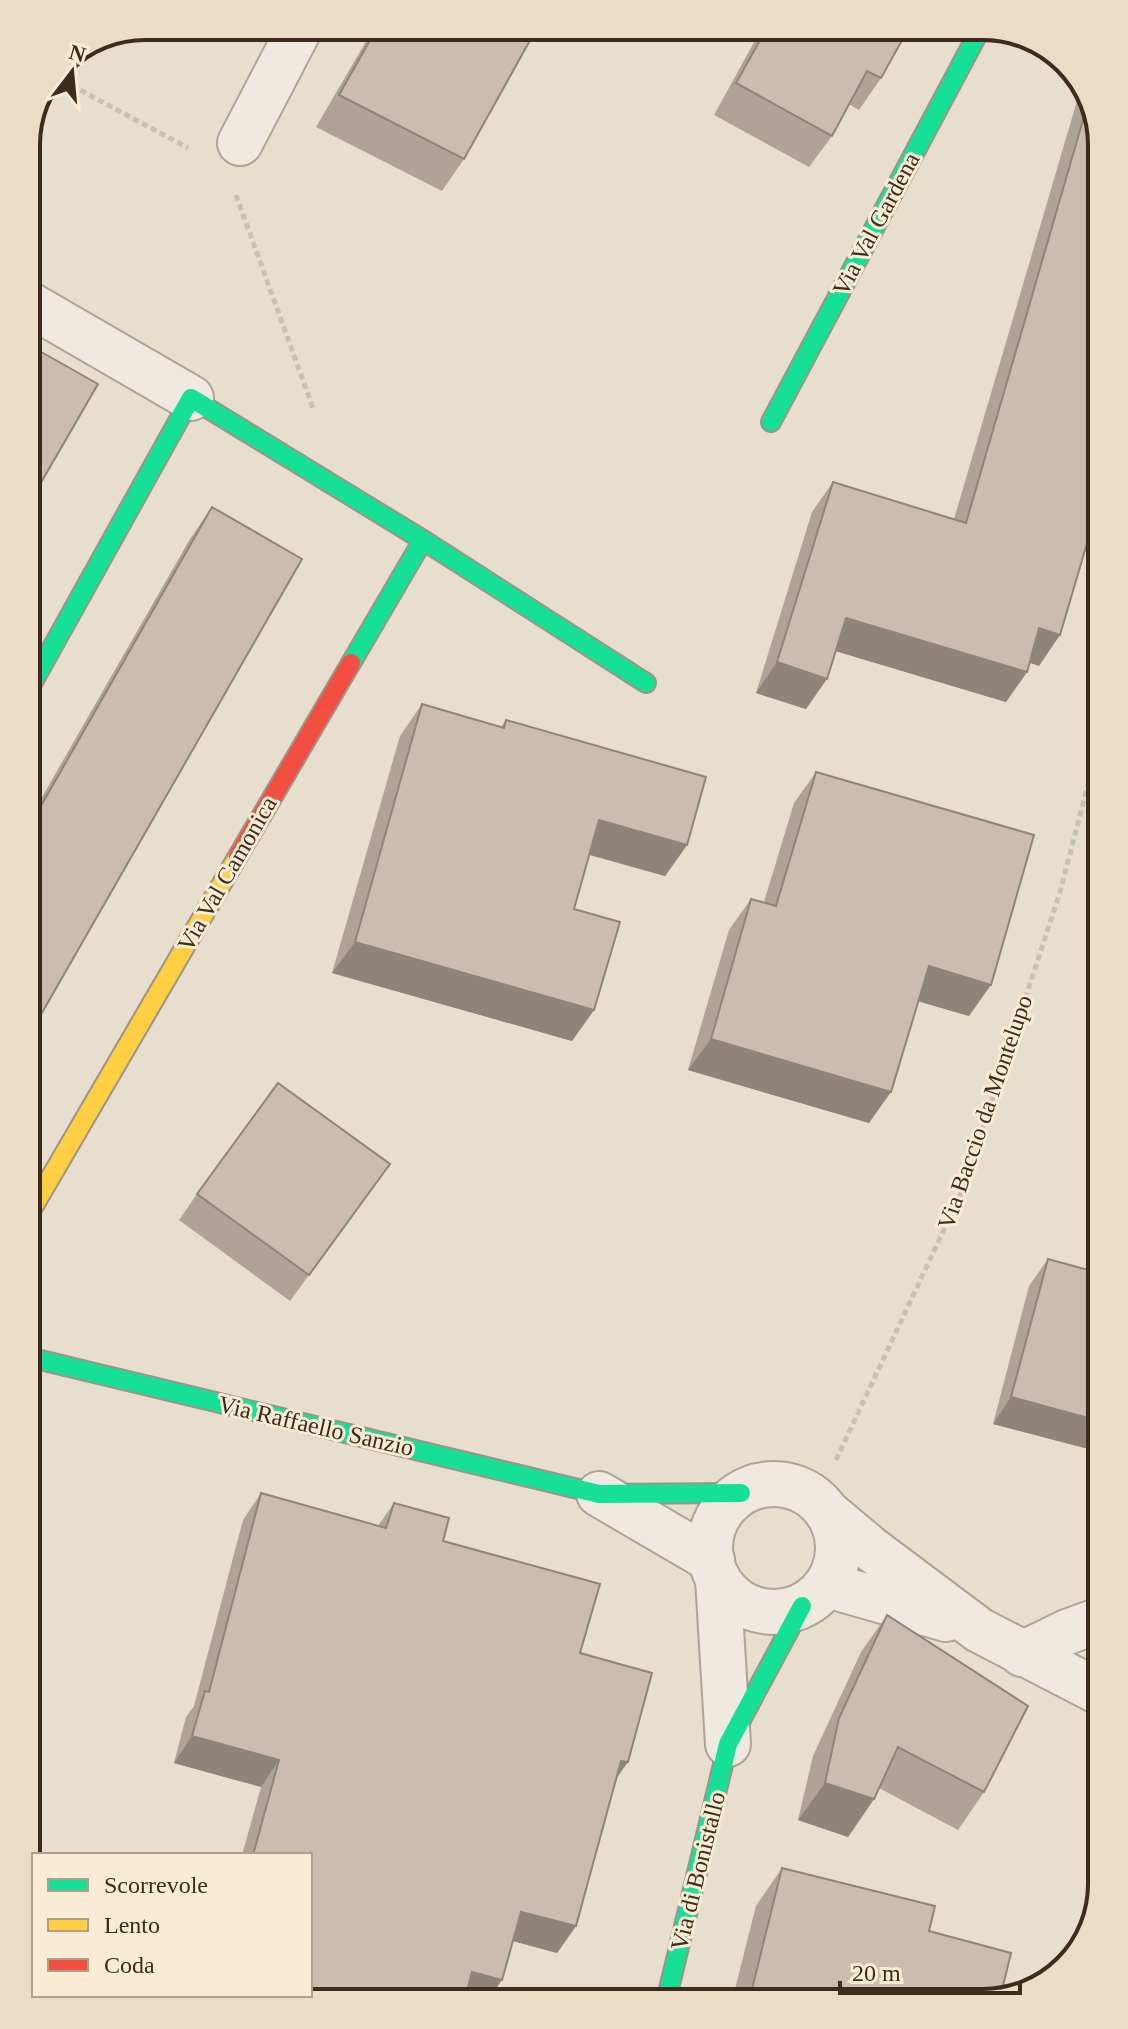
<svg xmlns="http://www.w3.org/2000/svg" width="1128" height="2029" font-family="Georgia,serif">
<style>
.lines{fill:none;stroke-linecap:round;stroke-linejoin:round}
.street-casing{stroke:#ada397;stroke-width:48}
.fast-casing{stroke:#9d9387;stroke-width:22}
.slow-casing{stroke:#9d9387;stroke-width:22}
.jam-casing{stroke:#9d9387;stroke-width:22}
.path{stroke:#c8c0b7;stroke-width:5;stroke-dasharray:6 4;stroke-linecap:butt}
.street{stroke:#efe9e1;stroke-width:44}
.fast{stroke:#16e098;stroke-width:18}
.slow{stroke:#ffcf43;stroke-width:18}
.jam{stroke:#f24e42;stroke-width:18}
.wall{fill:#afa296}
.shaded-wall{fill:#8f847a}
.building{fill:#ccbcaf;stroke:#8f847a;stroke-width:2}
.labels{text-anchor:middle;stroke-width:6;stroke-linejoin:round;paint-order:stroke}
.street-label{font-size:24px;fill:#3e2b1e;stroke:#f9ebd4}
.rim{fill:none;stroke:#3e2b1e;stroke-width:4}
</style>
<rect width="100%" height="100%" fill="#e8dece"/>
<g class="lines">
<g class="street-casing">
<g id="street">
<polyline points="240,143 301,26"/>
<polyline points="27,303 191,398"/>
<circle cx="774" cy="1548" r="64"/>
<polyline points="599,1494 712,1560"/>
<polyline points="827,1512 871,1549 979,1630 1101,1693"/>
<polyline points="718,1579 728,1744"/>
<polyline points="827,1585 946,1619"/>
<polyline points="1022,1654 1067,1632 1100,1620"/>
</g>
</g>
<g class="fast-casing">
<g id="fast">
<polyline points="771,422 982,26"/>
<polyline points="351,663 423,540"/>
<polyline points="29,689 191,398 423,540 646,683"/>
<polyline points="32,1358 599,1494 741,1493"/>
<polyline points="667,1997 728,1744 802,1606"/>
</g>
</g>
<g class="slow-casing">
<polyline id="slow" points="32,1209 238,856"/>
</g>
<g class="jam-casing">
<polyline id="jam" points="238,856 351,663"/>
</g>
<g class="path">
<polyline points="54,76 188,148"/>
<polyline points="236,195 313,408"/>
<polyline points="836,1460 963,1189 1060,892 1096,754"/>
</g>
<use href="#street" class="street"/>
<use href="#fast" class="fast"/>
<use href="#slow" class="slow"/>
<use href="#jam" class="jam"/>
</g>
<g class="wall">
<polygon points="375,26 538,26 464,159 442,191 316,127"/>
<polygon points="763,26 910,26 881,78 859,110 849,104 832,136 809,167 714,115"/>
<polygon points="1083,87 1093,99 1039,666 1030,662 1027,672 1006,702 836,651 806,709 756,693 812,512 833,482 954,519 1079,94"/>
<polygon points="212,507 31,1032 30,818 190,539"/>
<polygon points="422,704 501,727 506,720 687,845 665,876 589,855 574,909 594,1010 572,1041 332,973 400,736"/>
<polygon points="816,772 969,1016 918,1001 869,1123 688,1070 729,930 751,899 764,902 794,803"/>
<polygon points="371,1190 290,1301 179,1220 197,1194"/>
<polygon points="1048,1259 1099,1273 1100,1452 993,1424 1029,1286"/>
<polygon points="261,1493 378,1526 394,1503 443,1541 580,1653 616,1779 576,1926 557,1953 513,1941 310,1995 310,1855 242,1855 261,1787 174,1763 186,1717 194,1706 243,1520"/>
<polygon points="887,1615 984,1792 958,1830 879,1788 874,1799 848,1837 798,1820 813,1756 861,1652"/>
<polygon points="782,1868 929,1931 1001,1994 733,1997 756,1906"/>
</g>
<g class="shaded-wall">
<polygon points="846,618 1027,672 1006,702 825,648"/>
<polygon points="1039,628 1060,635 1039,666 1018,659"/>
<polygon points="777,662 827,679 806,709 756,693"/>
<polygon points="599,820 687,845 665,876 577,851"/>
<polygon points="355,942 594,1010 572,1041 332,973"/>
<polygon points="929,966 991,985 969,1016 907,998"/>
<polygon points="711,1039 891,1092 869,1123 688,1070"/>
<polygon points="1011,1397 1099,1421 1100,1452 993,1424"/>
<polygon points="192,1736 279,1760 261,1787 174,1763"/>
<polygon points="621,1761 628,1762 609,1789"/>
<polygon points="825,1783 874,1799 848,1837 798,1820"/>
<polygon points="521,1912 576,1926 557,1953 502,1938"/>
<polygon points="472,1972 502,1980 489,1999 458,2000"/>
</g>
<g class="building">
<polygon points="378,26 538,26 464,159 339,95"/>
<polygon points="768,26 910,26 881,78 867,71 832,136 736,83"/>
<polygon points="1090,96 1093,99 1095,516 1060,635 1039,628 1027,672 846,618 827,679 777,662 833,482 966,523"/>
<polygon points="27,344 98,384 28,505"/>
<polygon points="212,507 302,559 31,1032 30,825"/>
<polygon points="422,704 504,728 506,720 706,777 687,845 599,820 574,909 620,922 594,1010 355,942"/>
<polygon points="816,772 1034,835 991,985 929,966 891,1092 711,1039 751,899 776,906"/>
<polygon points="278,1083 390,1164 309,1275 197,1194"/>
<polygon points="1048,1259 1099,1273 1099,1421 1011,1397"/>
<polygon points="261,1493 386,1528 394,1503 449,1518 443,1541 600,1584 580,1653 652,1673 628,1762 621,1761 576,1926 521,1912 502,1980 472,1972 465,1999 137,2003 115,1995 310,1995 310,1855 253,1855 279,1760 192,1736 205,1691 209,1692"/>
<polygon points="887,1615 1028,1706 984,1792 898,1747 874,1799 825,1783 839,1718"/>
<polygon points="782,1868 935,1906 929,1931 1011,1953 1001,1994 750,1997"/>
</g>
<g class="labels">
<g class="street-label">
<text transform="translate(876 224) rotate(-62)" y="8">Via Val Gardena</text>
<text transform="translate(227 874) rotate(-60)" y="8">Via Val Camonica</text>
<text transform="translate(985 1112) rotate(-71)" y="8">Via Baccio da Montelupo</text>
<text transform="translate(316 1426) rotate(13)" y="8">Via Raffaello Sanzio</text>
<text transform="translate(698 1871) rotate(-76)" y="8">Via di Bonistallo</text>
</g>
</g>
<path d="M0 0H1128V2029H0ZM145 40H983A105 105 0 0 1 1088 145V1884A105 105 0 0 1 983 1989H145A105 105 0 0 1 40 1884V145A105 105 0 0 1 145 40Z" fill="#eadcc5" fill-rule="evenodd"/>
<path class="rim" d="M145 40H983A105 105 0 0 1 1088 145V1884A105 105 0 0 1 983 1989H145A105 105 0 0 1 40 1884V145A105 105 0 0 1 145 40Z"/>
<rect x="32" y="1853" width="280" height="144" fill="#f9ebd4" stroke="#ae9e8b" stroke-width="2"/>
<rect x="48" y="1879" width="40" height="12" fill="#16e098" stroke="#ae9e8b" stroke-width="2"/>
<text x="104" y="1893" font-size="24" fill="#3e2b1e">Scorrevole</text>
<rect x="48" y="1919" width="40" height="12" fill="#ffcf43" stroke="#ae9e8b" stroke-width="2"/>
<text x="104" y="1933" font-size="24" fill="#3e2b1e">Lento</text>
<rect x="48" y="1959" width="40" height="12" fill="#f24e42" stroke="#ae9e8b" stroke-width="2"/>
<text x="104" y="1973" font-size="24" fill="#3e2b1e">Coda</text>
<g transform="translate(72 72) rotate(16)" stroke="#f9ebd4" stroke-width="6" paint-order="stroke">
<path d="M0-6L14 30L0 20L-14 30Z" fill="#3e2b1e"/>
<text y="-12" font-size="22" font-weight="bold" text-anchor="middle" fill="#3e2b1e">N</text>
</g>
<path d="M840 1981v12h180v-12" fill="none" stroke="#3e2b1e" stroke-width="4"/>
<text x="852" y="1981" font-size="24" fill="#3e2b1e" stroke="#f9ebd4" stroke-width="6" paint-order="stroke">20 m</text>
</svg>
